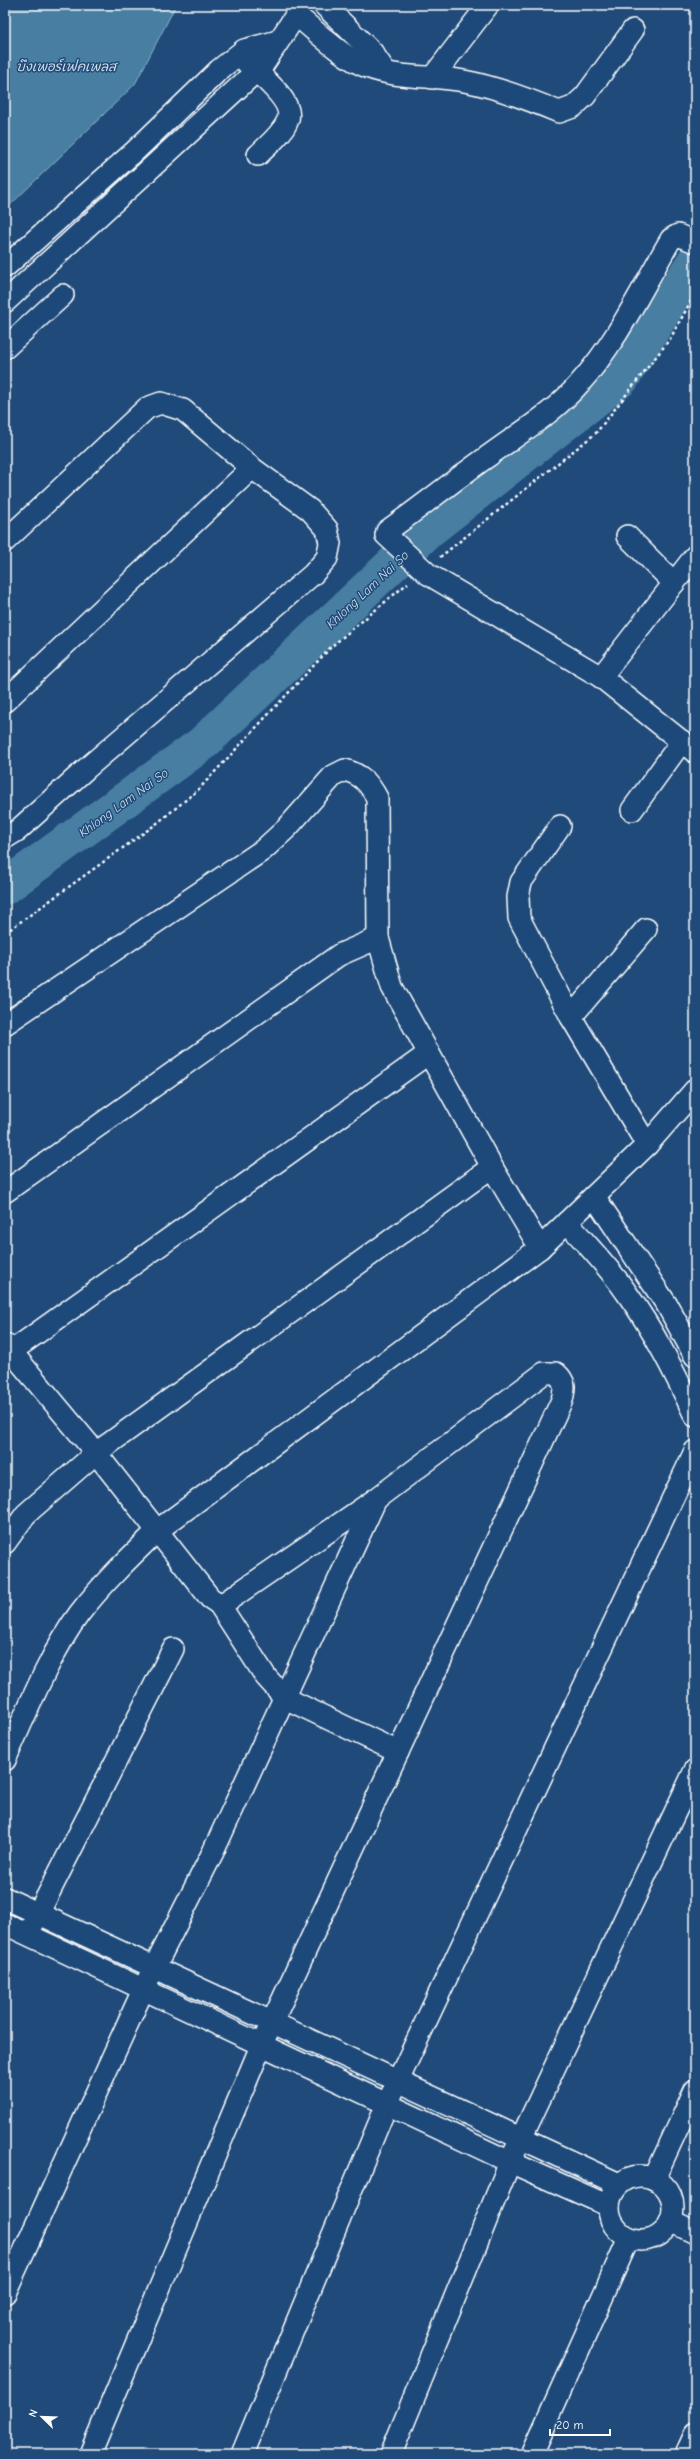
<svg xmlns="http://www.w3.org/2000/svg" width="700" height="2459" font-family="'Comic Neue','Playpen Sans Thai',sans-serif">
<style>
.water{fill:#477ea2;stroke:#91b2c7}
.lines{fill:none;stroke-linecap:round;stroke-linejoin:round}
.river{stroke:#477ea2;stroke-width:36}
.minor-casing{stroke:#fff;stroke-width:24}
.path{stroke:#fff;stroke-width:2.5;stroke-dasharray:3 3;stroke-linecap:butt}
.minor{stroke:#1f4a7a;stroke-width:21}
.labels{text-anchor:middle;stroke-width:3;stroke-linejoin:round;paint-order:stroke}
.water-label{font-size:13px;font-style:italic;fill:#d1dfe8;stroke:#1f4a7a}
</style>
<rect width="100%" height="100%" fill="#1f4a7a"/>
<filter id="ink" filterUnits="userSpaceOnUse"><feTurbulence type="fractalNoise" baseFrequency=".025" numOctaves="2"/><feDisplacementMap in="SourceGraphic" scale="8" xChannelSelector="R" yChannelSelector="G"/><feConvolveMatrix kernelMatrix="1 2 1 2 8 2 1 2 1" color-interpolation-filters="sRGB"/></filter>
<g filter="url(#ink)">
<polygon class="water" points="5,5 176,5 135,84 5,210"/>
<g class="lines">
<polyline class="river" points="5,887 202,744 430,529 621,379 695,261"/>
<g class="minor-casing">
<g id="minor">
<polyline points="324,5 372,52 385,71"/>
<path d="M296,15C316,31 343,58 367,67C398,79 431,75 464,81C497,87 528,99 559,112L573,107L585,96L633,30"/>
<path d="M246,62C259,74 297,103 287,122C281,135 268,145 258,155"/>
<polyline points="432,78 488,5"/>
<path d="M695,242L678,235L671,239C642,288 618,341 579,384C554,413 518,434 487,457C453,481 421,507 387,531L386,535L428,574L601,677L695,752"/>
<polyline points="5,267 135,151 219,70 244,50 278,41"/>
<polyline points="5,302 263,65 296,15 300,5"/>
<polyline points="5,348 63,295"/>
<polyline points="627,536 674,583"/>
<polyline points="5,541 147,408 161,403 183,410 252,468 310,510 327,529 330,543 327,558 313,574 87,768 18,830 5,838"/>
<polyline points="601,677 695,556"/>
<polyline points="5,701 252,468"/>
<polyline points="632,810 682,741"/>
<polyline points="560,826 521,882 518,897 519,918 571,1017 647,1145"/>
<polyline points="571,1017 646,929"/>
<path d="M5,1024L263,850L287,828L333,776L345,770C362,775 369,783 377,798L378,938L392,987L492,1167L540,1248"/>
<polyline points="5,1192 339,955 378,938"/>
<polyline points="594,1196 667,1305 695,1356"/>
<path d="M567,1222C587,1245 609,1267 626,1292C654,1331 675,1373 695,1416"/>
<path d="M5,1344L96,1453L210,1598L219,1604L227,1601L376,1499L544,1373H556C566,1382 565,1387 562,1400L261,2046L90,2454"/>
<polyline points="5,1356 429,1053"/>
<polyline points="5,1543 26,1514 96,1453 492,1167"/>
<polyline points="219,1604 266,1677 285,1698 398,1752"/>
<path d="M5,1760C25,1716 50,1653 79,1614C102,1584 130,1557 158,1530L540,1248L647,1145L695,1090"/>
<polyline points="5,1898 619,2184"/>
<polyline points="5,1924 510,2162 609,2206"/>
<polyline points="32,1926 173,1649"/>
<circle cx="641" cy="2208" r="32"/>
<polyline points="654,2179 695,2090"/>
<polyline points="670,2221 695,2233"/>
<polyline points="5,2293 143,1990 213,1852 376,1499"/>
<polyline points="242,2454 387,2104 695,1451"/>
<polyline points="391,2454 510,2162 695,1770"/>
<polyline points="532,2454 629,2238"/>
<polyline points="686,2454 695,2434"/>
</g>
</g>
<g class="path">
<polyline points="440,557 596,433 670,339 695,294"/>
<polyline points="5,933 156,824 198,790 332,646 408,583"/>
</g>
<use href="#minor" class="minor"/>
</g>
</g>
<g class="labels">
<g class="water-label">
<text x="66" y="71">บึงเพอร์เฟคเพลส</text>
<text transform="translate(367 589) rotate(-43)" y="5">Khlong Lam Nai So</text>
<text transform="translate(123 802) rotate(-36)" y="5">Khlong Lam Nai So</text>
</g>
</g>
<rect width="700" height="2459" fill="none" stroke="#1f4a7a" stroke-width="20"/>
<rect x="10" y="10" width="680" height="2439" fill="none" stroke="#fff" stroke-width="1.5" filter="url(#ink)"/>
<g transform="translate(42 2417) rotate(293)" stroke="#1f4a7a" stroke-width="3" paint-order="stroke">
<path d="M0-3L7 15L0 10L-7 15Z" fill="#ffffff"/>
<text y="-6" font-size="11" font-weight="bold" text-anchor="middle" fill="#ffffff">N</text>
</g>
<path d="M550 2429v6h60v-6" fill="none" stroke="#ffffff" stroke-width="2"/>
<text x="556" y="2429" font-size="12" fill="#ffffff" stroke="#1f4a7a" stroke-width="3" paint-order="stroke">20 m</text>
</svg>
